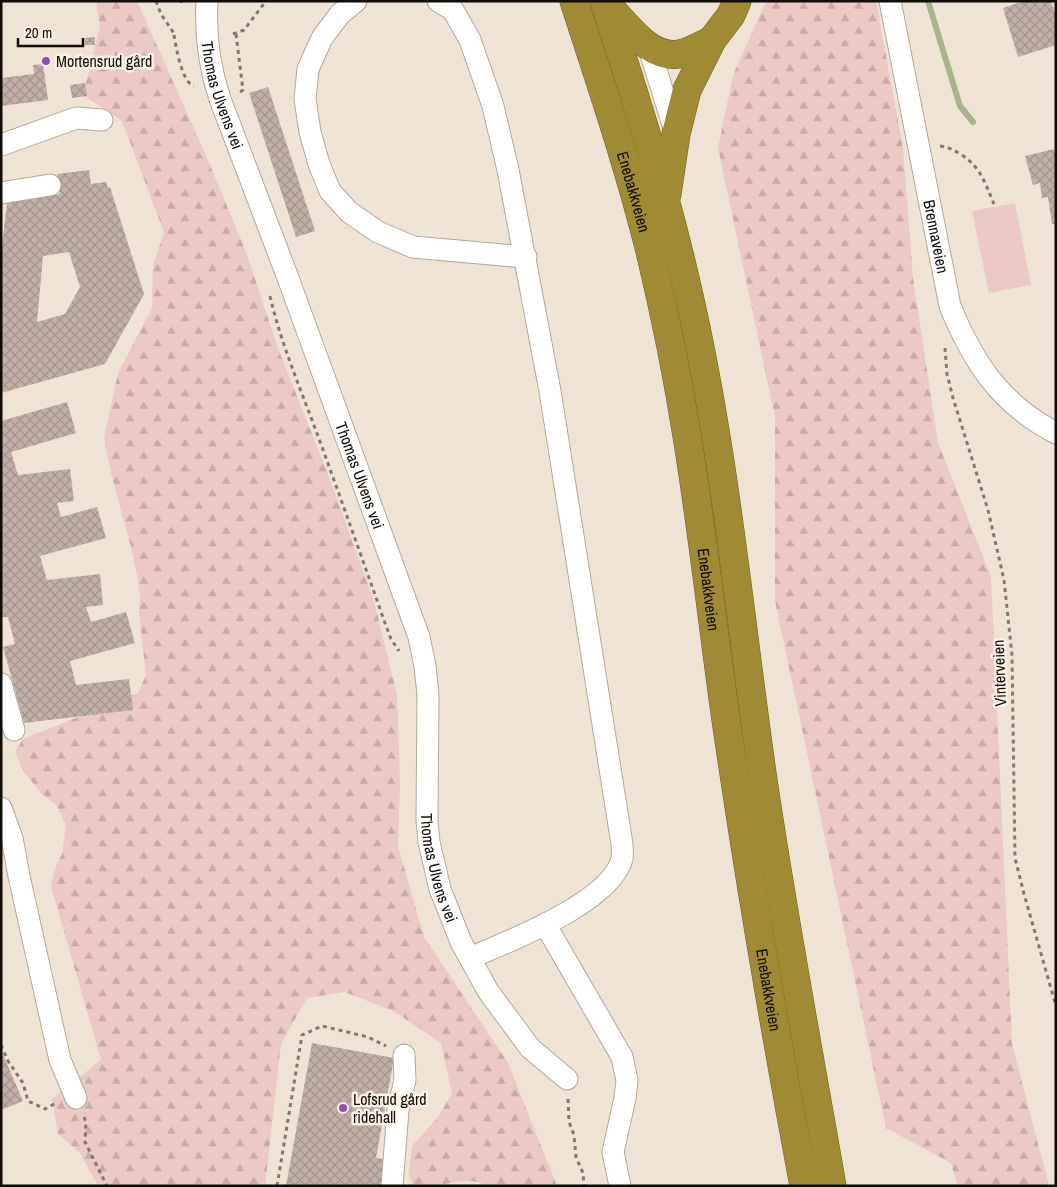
<svg xmlns="http://www.w3.org/2000/svg" width="1057" height="1187" font-family="'Archivo Narrow',sans-serif">
<style>
.forest{fill:url(#forest-firs)}
.garden{fill:#ebc9c5}
.lines{fill:none;stroke-linecap:round;stroke-linejoin:round}
.stream{stroke:#a9b38c;stroke-width:6}
.building{fill:url(#building-cross-hatch);fill-rule:evenodd}
.minor-casing{stroke:#b3a89a;stroke-width:23}
.highway-casing{stroke:#6d5f24;stroke-width:29}
.path{stroke:#81796f;stroke-width:3;stroke-dasharray:4 4;stroke-linecap:butt}
.minor{stroke:#fff;stroke-width:21}
.highway{stroke:#9f8b33;stroke-width:28}
.poi-dot{fill:#994aba;stroke:#fdf1e2;stroke-width:2}
.labels{text-anchor:middle;stroke-width:5;stroke-linejoin:round;paint-order:stroke}
.poi-label{font-size:16px;fill:#100c08;stroke:#fdf1e2;text-anchor:start}
.street-label{font-size:16px;fill:#100c08;stroke:#fdf1e2}
</style>
<defs>
<pattern id="forest-firs" width="22" height="20" patternUnits="userSpaceOnUse" patternTransform="scale(1.25)"><rect width="22" height="20" fill="#ebc9c5"/><path d="M5 1l3.5 6h-7zM16 11l3.5 6h-7z" fill="#c8aba8"/></pattern>
<pattern id="building-cross-hatch" width="8" height="8" patternUnits="userSpaceOnUse" patternTransform="scale(1.25)"><rect width="8" height="8" fill="#c0afa7"/><path d="M0 0l8 8M0 8l8-8" fill="none" stroke="#a4958e"/></pattern>
</defs>
<rect width="100%" height="100%" fill="#efe3d5"/>
<g class="forest">
<path d="M96,1H137L207,158L246,252L278,348L331,482L374,601L397,695L400,782L398,846L424,937L508,1063L557,1186H487C470,1176 451,1184 433,1186C427,1186 420,1186 413,1186L409,1173L412,1146L439,1116L452,1093L441,1043L395,1012L345,992L307,998L281,1044L265,1186H98L80,1153L58,1134L52,1099L101,1060L51,886L54,871L62,854L66,826L57,806L40,792L24,772L15,752L23,739L138,693L146,675L139,613L140,597L137,575L131,547L111,473L104,438L118,373L152,308L153,266L164,232L122,121L83,95L100,27Z"/>
<polygon points="766,1 876,1 903,148 913,278 938,443 991,577 1012,1044 1049,1186 958,1186 951,1163 886,1128 775,601 775,417 718,148 733,75"/>
</g>
<polygon class="garden" points="1015,203 1031,285 989,293 972,211"/>
<g class="lines">
<polyline class="stream" points="928,1 960,106 973,122"/>
</g>
<g class="building">
<polygon points="1024,1 1051,1 1056,16 1056,45 1018,57 1003,8"/>
<polygon points="95,37 95,45 85,45 85,38"/>
<polygon points="43,64 48,100 1,106 1,78 34,74 33,65"/>
<polygon points="85,83 87,96 72,98 70,85"/>
<polygon points="268,87 315,231 296,237 249,93"/>
<polygon points="1054,149 1056,157 1056,224 1052,224 1048,197 1042,198 1040,183 1033,185 1025,156"/>
<path d="M89,170L91,184L106,182L108,188L110,187L144,294L105,364L1,393V257L7,202L60,194L57,174ZM69,252L80,287L65,314L37,322L43,256Z"/>
<polygon points="67,402 76,433 11,452 18,475 70,469 74,501 57,503 61,517 97,507 106,538 40,556 47,580 100,574 103,605 86,607 91,622 126,612 135,643 70,661 76,685 129,679 133,710 24,723 3,647 15,644 8,617 1,617 1,421"/>
<polygon points="312,1043 394,1058 376,1158 388,1160 384,1186 286,1186"/>
<polygon points="1,1050 23,1101 1,1110"/>
</g>
<g class="lines">
<g class="minor-casing">
<g id="minor">
<path id="s1" d="M207,1C205,36 209,66 220,99L288,278L419,637L425,666L428,695L427,820L429,842L440,889L461,942L488,991L530,1048L567,1079"/>
<polyline points="356,1 340,14 322,38 308,69 305,99 310,132 319,164 330,191 349,212 378,232 413,247 526,257"/>
<path d="M438,1L453,10L470,40L493,106L508,170L550,391L622,844C622,849 623,855 622,859C610,903 509,941 470,958"/>
<path id="s2" d="M890,1L950,306C973,362 1000,404 1056,433"/>
<polyline points="648,45 676,134"/>
<polyline points="1,145 76,118 102,120"/>
<polyline points="1,193 50,185"/>
<polyline points="1,684 14,730"/>
<polyline points="1,808 12,838 19,876 60,1060 76,1098"/>
<polyline points="545,924 622,1057 627,1080 625,1098 613,1152 620,1186"/>
<polyline points="392,1186 398,1110 405,1080 404,1055"/>
</g>
</g>
<g class="highway-casing">
<g id="highway">
<path id="s3" d="M574,1C601,84 629,167 650,251C665,314 678,378 688,442C702,530 712,618 724,706C747,867 774,1026 804,1186"/>
<path d="M604,1C635,95 665,190 687,287C724,446 739,611 762,773C782,911 808,1048 832,1186"/>
<path d="M609,7C628,25 649,59 679,54C690,52 702,45 712,40"/>
<polyline points="667,194 676,134 687,90 712,40 731,15 737,1"/>
</g>
</g>
<g class="path">
<polyline points="156,1 161,14 175,35"/>
<polyline points="181,3 181,1"/>
<polyline points="233,34 244,30 266,1"/>
<polyline points="236,34 243,90 239,93"/>
<path d="M174,35C176,47 182,83 194,86"/>
<path d="M940,146C948,147 954,150 962,155C981,168 985,183 994,204"/>
<path d="M270,296C281,344 301,390 318,436C341,499 363,561 385,623L391,639L399,651"/>
<polyline points="945,348 947,374 953,398 988,510 1004,580 1012,655 1015,858 1024,894 1056,1006"/>
<polyline points="1,1045 8,1061 23,1083 28,1101 45,1109 56,1103"/>
<polyline points="568,1099 569,1122 574,1135 576,1157 583,1173 584,1186"/>
<polyline points="84,1117 86,1123 85,1142 107,1186"/>
<polyline points="277,1186 302,1035 322,1026 368,1037 386,1046"/>
</g>
<use href="#minor" class="minor"/>
<use href="#highway" class="highway"/>
</g>
<g class="poi-dot">
<circle cx="46" cy="61" r="5"/>
<circle cx="343" cy="1108" r="5"/>
</g>
<g class="labels">
<g class="poi-label">
<text x="56" y="67">Mortensrud gård</text>
<text x="353" y="1105">Lofsrud gård<tspan x="353" dy="18">ridehall</tspan></text>
</g>
<g class="street-label">
<text dy="6" stroke="none"><textPath href="#s1" startOffset="96">Thomas Ulvens vei</textPath></text>
<text dy="6" stroke="none"><textPath href="#s3" startOffset="200">Enebakkveien</textPath></text>
<text dy="6" stroke="none"><textPath href="#s2" startOffset="240">Brennaveien</textPath></text>
<text dy="6" stroke="none"><textPath href="#s1" startOffset="501">Thomas Ulvens vei</textPath></text>
<text dy="6" stroke="none"><textPath href="#s3" startOffset="605">Enebakkveien</textPath></text>
<text transform="translate(999 673) rotate(-92)" y="6">Vinterveien</text>
<text dy="6" stroke="none"><textPath href="#s1" startOffset="906">Thomas Ulvens vei</textPath></text>
<text dy="6" stroke="none"><textPath href="#s3" startOffset="1010">Enebakkveien</textPath></text>
</g>
</g>
<rect width="1057" height="1187" fill="none" stroke="#100c08" stroke-width="5"/>
<path d="M18 38v8h65v-8" fill="none" stroke="#100c08" stroke-width="2.5"/>
<text x="25" y="38" font-size="15" fill="#100c08" stroke="#fdf1e2" stroke-width="4" paint-order="stroke">20 m</text>
</svg>
